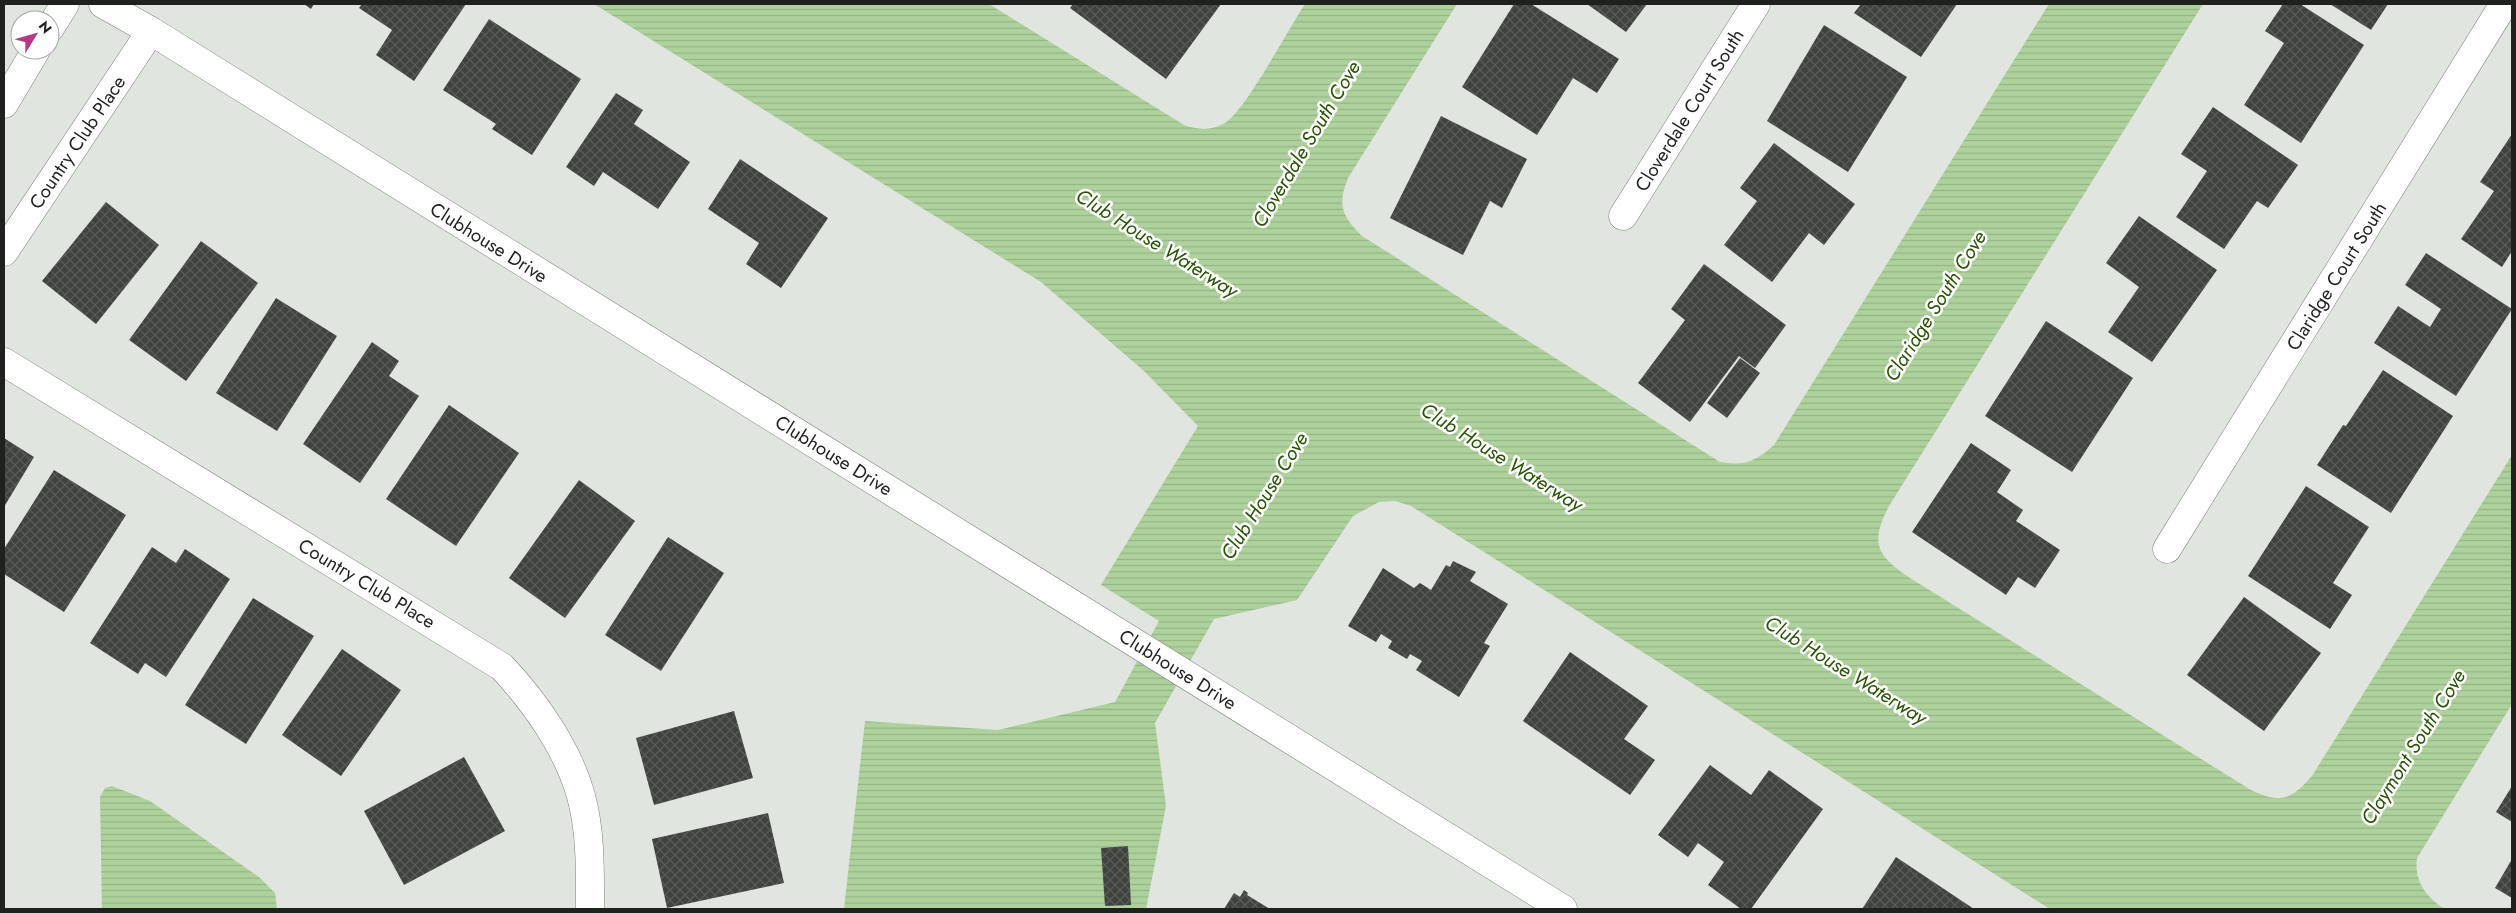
<svg xmlns="http://www.w3.org/2000/svg" width="2516" height="913" font-family="Jost,sans-serif">
<style>
.water{fill:url(#water-rules)}
.building{fill:url(#building-cross-hatch)}
.lines{fill:none;stroke-linecap:round;stroke-linejoin:round}
.minor-casing{stroke:#7e817c;stroke-width:29}
.tertiary-casing{stroke:#7e817c;stroke-width:29}
.minor{stroke:#fff;stroke-width:28}
.tertiary{stroke:#fff;stroke-width:28}
.labels{text-anchor:middle;stroke-width:5;stroke-linejoin:round;paint-order:stroke}
.street-label{font-size:19px;fill:#1f211f;stroke:#fff}
.water-label{font-size:20px;font-style:italic;fill:#285405;stroke:#fff}
</style>
<defs>
<pattern id="water-rules" width="6" height="5" patternUnits="userSpaceOnUse" patternTransform="scale(1.25)"><rect width="6" height="5" fill="#aed29c"/><path d="M0 2.5h6" fill="none" stroke="#95b486"/></pattern>
<pattern id="building-cross-hatch" width="8" height="8" patternUnits="userSpaceOnUse" patternTransform="scale(1.25)"><rect width="8" height="8" fill="#3f433e"/><path d="M0 0l8 8M0 8l8-8" fill="none" stroke="#585b57"/></pattern>
</defs>
<rect width="100%" height="100%" fill="#e0e5df"/>
<g class="water">
<path d="M594,4H989L1184,125C1198,130 1211,131 1225,123C1245,111 1289,28 1305,4H1457L1348,178C1337,205 1342,216 1362,236L1720,462C1744,466 1755,462 1774,445L2049,4H2203L1889,506C1870,543 1876,555 1910,578L2251,790C2281,804 2291,800 2312,776L2512,455V704L2417,858C2414,881 2426,897 2445,909H2050L1411,506L1395,501L1379,502L1353,516L1297,600L1214,619L1155,723L1166,806L1146,909H844L865,721L998,730L1115,702L1159,621L1101,585L1198,426L1144,371L1041,282Z"/>
<polygon points="112,786 150,801 259,877 275,893 277,909 102,909 100,797 105,788"/>
</g>
<g class="building">
<polygon points="304,4 314,4 311,9"/>
<polygon points="362,4 466,4 414,81 376,55 392,30 359,8"/>
<polygon points="1073,4 1221,4 1166,79 1070,8"/>
<polygon points="1514,4 1531,4 1619,59 1597,93 1573,78 1537,135 1462,87"/>
<polygon points="1587,4 1647,4 1626,32"/>
<polygon points="1861,4 1957,4 1921,57 1854,13"/>
<polygon points="2283,4 2300,4 2364,45 2301,143 2244,105 2284,43 2265,31"/>
<polygon points="2330,4 2388,4 2371,30"/>
<polygon points="489,19 581,79 532,155 492,129 496,124 443,90"/>
<polygon points="1824,25 1907,77 1848,172 1767,121"/>
<polygon points="616,93 643,110 634,124 690,162 658,209 603,172 594,186 566,167"/>
<polygon points="2213,107 2298,165 2268,208 2257,201 2224,249 2176,217 2207,171 2181,154"/>
<polygon points="1441,116 1527,159 1502,208 1490,201 1463,255 1390,218"/>
<polygon points="2512,134 2512,251 2502,267 2461,239 2494,191 2480,182"/>
<polygon points="1774,143 1855,204 1824,245 1809,233 1772,282 1724,245 1757,201 1740,188"/>
<polygon points="740,159 828,218 781,288 746,264 759,243 708,209"/>
<polygon points="106,202 159,245 96,324 42,281"/>
<polygon points="2139,216 2217,270 2152,362 2108,332 2139,287 2106,263"/>
<polygon points="201,241 258,283 186,381 129,340"/>
<polygon points="2426,253 2512,309 2456,396 2374,343 2398,306 2430,327 2441,309 2405,285"/>
<polygon points="1704,264 1786,325 1755,368 1739,356 1690,422 1638,383 1685,320 1671,309"/>
<polygon points="276,298 337,336 277,431 216,393"/>
<polygon points="2046,321 2133,378 2072,472 1985,416"/>
<polygon points="372,342 399,361 389,376 419,396 360,483 303,444"/>
<polygon points="1740,358 1760,373 1727,418 1707,403"/>
<polygon points="2383,370 2453,416 2391,513 2317,465 2343,425 2346,426"/>
<polygon points="449,405 519,453 456,546 386,499"/>
<polygon points="4,438 34,457 4,507"/>
<polygon points="1971,443 2011,470 1997,492 2023,510 2016,521 2060,550 2035,588 2018,577 2006,595 1912,532"/>
<polygon points="54,470 126,515 64,612 4,574 4,549"/>
<polygon points="579,480 635,521 565,618 509,578"/>
<polygon points="2306,486 2369,527 2333,583 2352,595 2330,629 2248,576"/>
<polygon points="668,537 724,573 661,671 605,635"/>
<polygon points="152,547 176,563 185,549 230,579 166,677 145,663 138,674 90,643"/>
<polygon points="1453,561 1476,572 1470,581 1508,604 1484,643 1490,646 1459,697 1416,670 1422,661 1410,654 1407,659 1388,648 1392,641 1381,634 1376,642 1348,626 1383,568 1414,588 1420,583 1431,590 1446,565 1450,567"/>
<polygon points="2244,597 2321,653 2264,731 2187,675"/>
<polygon points="253,598 314,636 246,744 185,705"/>
<polygon points="342,649 401,690 341,776 282,735"/>
<polygon points="1570,652 1648,706 1624,739 1655,760 1630,795 1523,721"/>
<polygon points="734,711 753,778 654,805 636,738"/>
<polygon points="464,757 505,831 404,885 364,811"/>
<polygon points="1710,765 1751,795 1769,770 1823,809 1751,909 1741,909 1708,885 1724,862 1698,843 1688,857 1658,835"/>
<polygon points="2512,786 2512,822 2496,812"/>
<polygon points="768,813 784,883 667,908 652,839"/>
<polygon points="1128,846 1131,905 1105,906 1101,848"/>
<polygon points="1896,857 1974,909 1862,909"/>
<polygon points="2512,859 2512,898 2495,888"/>
<polygon points="1244,890 1248,893 1247,895 1270,909 1224,909 1234,893 1240,897"/>
</g>
<g class="lines">
<g class="minor-casing">
<g id="minor">
<polyline points="50,28 65,4"/>
<polyline points="4,104 36,50"/>
<polyline points="1623,216 1756,4"/>
<polyline points="4,252 151,31"/>
<path d="M4,362L502,667C535,702 568,749 581,796C591,832 590,872 590,909"/>
<polyline points="2167,549 2504,4"/>
</g>
</g>
<g class="tertiary-casing">
<polyline id="tertiary" points="103,4 151,31 1563,909"/>
</g>
<use href="#minor" class="minor"/>
<use href="#tertiary" class="tertiary"/>
</g>
<g class="labels">
<g class="street-label">
<text transform="translate(1689 110) rotate(-58)" y="7">Cloverdale Court South</text>
<text transform="translate(77 142) rotate(-56)" y="7">Country Club Place</text>
<text transform="translate(489 242) rotate(32)" y="7">Clubhouse Drive</text>
<text transform="translate(2336 276) rotate(-58)" y="7">Claridge Court South</text>
<text transform="translate(834 455) rotate(32)" y="7">Clubhouse Drive</text>
<text transform="translate(367 583) rotate(31)" y="7">Country Club Place</text>
<text transform="translate(1178 669) rotate(32)" y="7">Clubhouse Drive</text>
</g>
<g class="water-label">
<text transform="translate(1306 144) rotate(-59)" y="7">Cloverdale South Cove</text>
<text transform="translate(1157 243) rotate(32)" y="7">Club House Waterway</text>
<text transform="translate(1935 306) rotate(-58)" y="7">Claridge South Cove</text>
<text transform="translate(1502 457) rotate(32)" y="7">Club House Waterway</text>
<text transform="translate(1264 496) rotate(-58)" y="7">Club House Cove</text>
<text transform="translate(1846 670) rotate(32)" y="7">Club House Waterway</text>
<text transform="translate(2413 747) rotate(-58)" y="7">Claymont South Cove</text>
</g>
</g>
<rect width="2516" height="913" fill="none" stroke="#1f211f" stroke-width="10"/>
<g transform="translate(35 35) rotate(53)"><circle r="24" fill="#ffffff" stroke="#a5a6a5"/>
<path d="M0-4L9 19L0 12L-9 19Z" fill="#b63988"/>
<text y="-8" font-size="14" font-weight="bold" text-anchor="middle" fill="#1f211f">N</text>
</g>
</svg>
